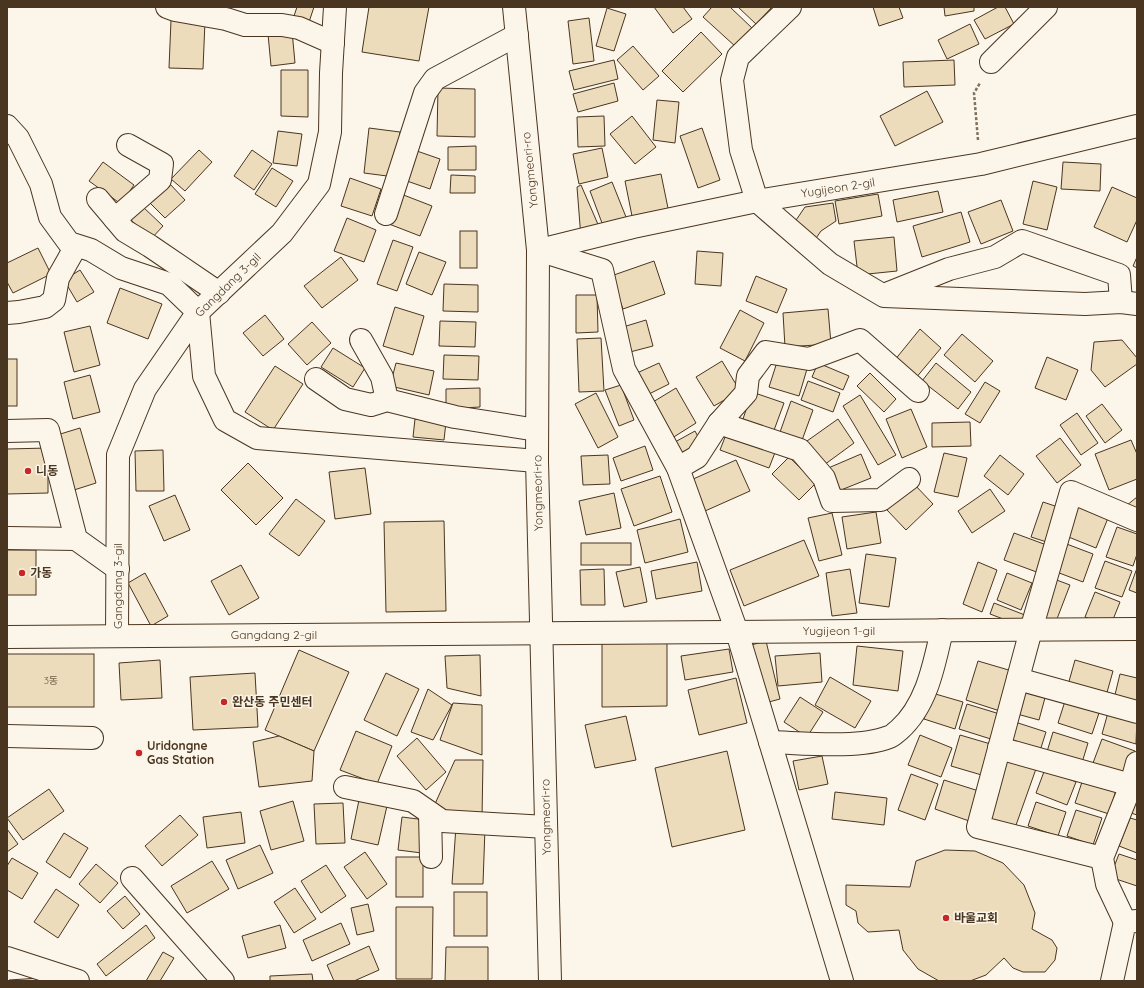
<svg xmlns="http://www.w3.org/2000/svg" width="1144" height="988" font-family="Quicksand,'Noto Sans KR',sans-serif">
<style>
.building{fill:#ecdcbc;stroke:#4a3520}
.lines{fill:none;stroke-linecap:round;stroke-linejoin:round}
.minor-casing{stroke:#4a3520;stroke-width:24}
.path{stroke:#7f6f5c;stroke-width:2.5;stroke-dasharray:3 2;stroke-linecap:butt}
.minor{stroke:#fbf6e9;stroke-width:22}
.poi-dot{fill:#c62828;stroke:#fbf6e9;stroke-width:1.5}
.labels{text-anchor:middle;stroke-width:3;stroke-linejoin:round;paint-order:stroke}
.number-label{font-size:10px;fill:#725f47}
.street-label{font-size:12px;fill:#4a3520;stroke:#fbf6e9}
.poi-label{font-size:12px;font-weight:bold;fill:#4a3520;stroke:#fbf6e9;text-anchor:start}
</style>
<rect width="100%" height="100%" fill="#fbf6e9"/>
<g class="building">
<polygon points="297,7 314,7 309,22 294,16"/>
<polygon points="369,7 429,7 419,61 362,52"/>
<polygon points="654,7 683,7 692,19 673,33"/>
<polygon points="712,7 730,7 752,28 736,47 703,17"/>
<polygon points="738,7 772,7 756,24"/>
<polygon points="873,7 899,7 903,18 879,26"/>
<polygon points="944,7 974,7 974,11 945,16"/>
<polygon points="998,7 1005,7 1014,24 985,39 974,20"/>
<polygon points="607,8 626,14 614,51 596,46"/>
<polygon points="589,18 594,61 573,64 568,21"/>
<polygon points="171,20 205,21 203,69 169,68"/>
<polygon points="970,24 979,44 947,59 938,40"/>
<polygon points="292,31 295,63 271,66 268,34"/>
<polygon points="701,32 722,54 683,92 662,71"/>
<polygon points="633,46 659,76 643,90 617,60"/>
<polygon points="614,60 618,79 574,90 569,71"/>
<polygon points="954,60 955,85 904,87 903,62"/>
<polygon points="281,70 308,70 308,117 281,116"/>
<polygon points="614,83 618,101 578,112 573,94"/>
<polygon points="438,88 475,89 475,137 437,136"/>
<polygon points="927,91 943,122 895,146 880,116"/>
<polygon points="657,100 679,102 675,143 653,140"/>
<polygon points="604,116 605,146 578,147 577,117"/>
<polygon points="632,116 656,147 635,164 610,134"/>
<polygon points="369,128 400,132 395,177 364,173"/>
<polygon points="702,128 720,180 698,188 680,136"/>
<polygon points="278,131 302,134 297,166 273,163"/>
<polygon points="476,146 476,170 448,170 448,147"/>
<polygon points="602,148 608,177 579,184 573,154"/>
<polygon points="199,150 212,162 185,191 171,179"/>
<polygon points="252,150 272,164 254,190 234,176"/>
<polygon points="414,150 440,159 430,189 404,180"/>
<polygon points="103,162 134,185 121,204 89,181"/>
<polygon points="1063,162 1101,164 1100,191 1061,189"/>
<polygon points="272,168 293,181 276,207 255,194"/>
<polygon points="661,174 669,213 633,221 625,181"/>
<polygon points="451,175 475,176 475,193 450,193"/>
<polygon points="350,178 381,189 372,216 341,206"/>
<polygon points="1033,181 1057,187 1047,230 1023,224"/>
<polygon points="612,182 628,222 605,231 590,191"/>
<polygon points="169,183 185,200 165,218 149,202"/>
<polygon points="581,185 600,229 581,238 577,187"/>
<polygon points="1112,187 1137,198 1137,220 1127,242 1094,227"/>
<polygon points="938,191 943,212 897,222 893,200"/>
<polygon points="401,194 432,206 420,236 389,224"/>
<polygon points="878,194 882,216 839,224 835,201"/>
<polygon points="1001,200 1013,231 981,244 968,212"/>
<polygon points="833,203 836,221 821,231 814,241 792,226 805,207"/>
<polygon points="142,206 163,226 151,239 130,219"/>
<polygon points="961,212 970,242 922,257 913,226"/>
<polygon points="347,218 376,230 364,262 334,251"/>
<rect x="460" y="231" width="17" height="37"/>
<polygon points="894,237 897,271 858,275 854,241"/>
<polygon points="393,240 413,247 397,291 377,284"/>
<polygon points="38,248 51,274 13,293 7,282 7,263"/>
<polygon points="697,251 723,253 721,286 695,284"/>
<polygon points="419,252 446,262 432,295 406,284"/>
<polygon points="341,257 358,280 322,308 304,286"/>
<polygon points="1137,257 1137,268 1133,266"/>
<polygon points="654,261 665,294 623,309 611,276"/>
<polygon points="80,270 94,292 77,302 64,280"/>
<polygon points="756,276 787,289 777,313 746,301"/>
<polygon points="444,284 478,285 478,312 443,311"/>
<polygon points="120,288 162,304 148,339 107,323"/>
<polygon points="576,295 597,295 598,332 576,333"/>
<polygon points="395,307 424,316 413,355 383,346"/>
<polygon points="828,309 831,344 785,347 783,313"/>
<polygon points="740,310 764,323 745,361 720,348"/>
<polygon points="265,315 284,339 263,356 243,333"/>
<polygon points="646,320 653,346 630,352 623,327"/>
<polygon points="440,321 476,322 475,347 439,346"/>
<polygon points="312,322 331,343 307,365 288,344"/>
<polygon points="90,326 100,365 74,372 64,332"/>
<polygon points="920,329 941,348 915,379 894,361"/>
<polygon points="962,334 993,361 975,382 944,355"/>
<polygon points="601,338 604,391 579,392 577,339"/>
<polygon points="1122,340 1137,358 1137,364 1105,387 1091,370 1094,342"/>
<polygon points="333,348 365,368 353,387 321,367"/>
<polygon points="444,355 479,356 478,380 443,379"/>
<polygon points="1047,357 1078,370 1066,400 1035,388"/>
<rect x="7" y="359" width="10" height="47"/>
<polygon points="778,359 807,369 799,396 769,387"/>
<polygon points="722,361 740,391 714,406 696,377"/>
<polygon points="396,363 434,371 429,395 390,386"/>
<polygon points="659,363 669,384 647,395 637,373"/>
<polygon points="818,363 849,376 843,390 812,377"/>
<polygon points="936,363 971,392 958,409 922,381"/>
<polygon points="275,366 303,384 273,430 245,412"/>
<polygon points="870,373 896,399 884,412 857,386"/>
<polygon points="90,375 100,412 73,419 64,382"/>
<polygon points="808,381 840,393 833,412 801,400"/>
<polygon points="985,382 1000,391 980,423 965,414"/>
<polygon points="621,385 634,420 619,426 605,390"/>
<polygon points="480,388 480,407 446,409 446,389"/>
<polygon points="676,388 696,423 669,440 648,405"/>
<polygon points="752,392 784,403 773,433 742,422"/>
<polygon points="596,393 618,437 598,448 575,404"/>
<polygon points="860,395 896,455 878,465 843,406"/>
<polygon points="791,401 813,410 801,443 779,435"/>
<polygon points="1102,404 1122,430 1105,443 1086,416"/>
<polygon points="911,409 927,447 902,458 886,419"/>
<polygon points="1077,413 1098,443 1081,455 1060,425"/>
<polygon points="415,419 446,422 444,440 413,437"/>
<polygon points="838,419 854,443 824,465 807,441"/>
<polygon points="970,422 971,446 932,447 932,423"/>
<polygon points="80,428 96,483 74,490 57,435"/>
<polygon points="695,431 703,446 684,457 675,442"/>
<polygon points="727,432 776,450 769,468 720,450"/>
<polygon points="1060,438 1081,465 1057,483 1036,456"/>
<polygon points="1131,440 1137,454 1137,479 1109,490 1095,454"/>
<polygon points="645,446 653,470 621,481 613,458"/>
<polygon points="48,448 48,493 7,494 7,449"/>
<polygon points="163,450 164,491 136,491 135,451"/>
<polygon points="944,453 967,458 958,497 934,492"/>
<polygon points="861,454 871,478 836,492 826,469"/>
<polygon points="608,455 610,484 583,485 581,456"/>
<polygon points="1000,455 1024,474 1008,495 984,476"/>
<polygon points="789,457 816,483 799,500 772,474"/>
<polygon points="736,460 750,491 705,511 691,480"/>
<polygon points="248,463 283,498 256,525 221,490"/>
<polygon points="365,468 371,514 335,519 329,472"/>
<polygon points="660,476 672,512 634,526 621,489"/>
<polygon points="914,484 933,504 906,530 887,510"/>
<polygon points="990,489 1005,511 972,533 958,511"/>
<polygon points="614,493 621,528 586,535 579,501"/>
<polygon points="175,495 190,530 164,541 149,506"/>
<polygon points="1137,497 1137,515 1121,510"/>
<polygon points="296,499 325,521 299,556 269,534"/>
<polygon points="1043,502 1064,509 1053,544 1031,537"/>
<polygon points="1078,506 1108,518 1096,548 1066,536"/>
<polygon points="876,512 881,543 847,549 842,517"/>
<polygon points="832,513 842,555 819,561 808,518"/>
<polygon points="680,519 688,552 645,563 637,530"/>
<polygon points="444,521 446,611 386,612 384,522"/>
<polygon points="1117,527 1137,534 1137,554 1133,566 1106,557"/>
<polygon points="1014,533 1052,547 1042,574 1004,560"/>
<polygon points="804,540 819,576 744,606 730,570"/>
<rect x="581" y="543" width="50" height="22"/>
<polygon points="1064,543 1093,554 1083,582 1054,571"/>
<rect x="7" y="550" width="29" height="45"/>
<polygon points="866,554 896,558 889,607 859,603"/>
<polygon points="1105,561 1132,571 1122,597 1095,588"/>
<polygon points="697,562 702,591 656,599 651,571"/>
<polygon points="978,562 997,570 982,612 963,604"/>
<polygon points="241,565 259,598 229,615 211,581"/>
<polygon points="640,567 647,602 624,607 616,572"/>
<polygon points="1137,568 1137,593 1129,590"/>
<polygon points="604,569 605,605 581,605 580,570"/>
<polygon points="850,569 857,613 832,616 826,573"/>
<polygon points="145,573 168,616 151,626 128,583"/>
<polygon points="1007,573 1032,583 1021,610 997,600"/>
<polygon points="1054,579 1070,585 1055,624 1039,618"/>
<polygon points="1095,592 1120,602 1110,627 1085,617"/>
<polygon points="994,603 1030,617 1027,628 990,614"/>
<polygon points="667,640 667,706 602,707 602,641"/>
<polygon points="766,641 780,699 765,703 751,645"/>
<polygon points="857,646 903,651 898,691 853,685"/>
<polygon points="729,649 733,672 685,680 681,656"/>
<polygon points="299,650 349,672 314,751 265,730"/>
<polygon points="820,653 822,682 778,686 775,656"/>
<rect x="7" y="654" width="87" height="53"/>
<polygon points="480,655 481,696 447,688 445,656"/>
<polygon points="160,660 162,698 121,700 119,663"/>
<polygon points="1075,660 1113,671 1106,696 1068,685"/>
<polygon points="978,661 1012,671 1000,711 966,700"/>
<polygon points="255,673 258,727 193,730 190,677"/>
<polygon points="386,673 419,689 397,736 364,720"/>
<polygon points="1120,674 1137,678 1137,708 1113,703"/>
<polygon points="830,677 871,701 855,728 815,705"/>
<polygon points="736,678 747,723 699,735 688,690"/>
<polygon points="1025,688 1046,694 1039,720 1017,714"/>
<polygon points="428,689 452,705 433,740 411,732"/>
<polygon points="932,693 963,702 955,729 924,719"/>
<polygon points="800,697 823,712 807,737 784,722"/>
<polygon points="1066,698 1100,710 1092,734 1058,723"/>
<polygon points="453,703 482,705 482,755 440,740"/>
<polygon points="967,704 1003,715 994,740 959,729"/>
<polygon points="1109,709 1137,717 1136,744 1102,734"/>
<polygon points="626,716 636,760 595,768 585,725"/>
<polygon points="1015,722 1046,732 1039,754 1008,744"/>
<polygon points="356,731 392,746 377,784 340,770"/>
<polygon points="1053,732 1088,743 1081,766 1046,755"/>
<polygon points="920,735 952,748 941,777 908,765"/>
<polygon points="960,735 994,745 985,776 951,766"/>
<polygon points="279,736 314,751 312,781 259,787 253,742"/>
<polygon points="417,738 446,772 426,790 397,756"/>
<polygon points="1102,739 1135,751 1126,775 1093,763"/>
<polygon points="727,751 745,830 672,847 655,768"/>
<polygon points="1007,755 1037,766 1015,828 985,817"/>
<polygon points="822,756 828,784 799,790 793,761"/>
<polygon points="455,760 483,760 482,818 455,818 434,806"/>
<polygon points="1045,769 1076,782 1067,805 1036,793"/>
<polygon points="911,774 938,784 925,820 898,810"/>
<polygon points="1083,779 1116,790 1109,814 1075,803"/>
<polygon points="944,780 982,792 972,822 935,809"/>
<polygon points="49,789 64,811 23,840 7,818"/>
<polygon points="835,792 887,798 884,825 832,819"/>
<polygon points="1137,799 1137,815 1131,813"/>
<polygon points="359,800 387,806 378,845 351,839"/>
<polygon points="293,801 304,841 271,850 260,811"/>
<polygon points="1036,802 1066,812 1058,836 1028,826"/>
<polygon points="343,803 345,843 316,844 314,804"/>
<polygon points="1076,810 1102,818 1093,845 1067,836"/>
<polygon points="241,812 245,843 207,848 203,817"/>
<polygon points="180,815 198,835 162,866 145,846"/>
<polygon points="402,817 426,820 422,853 398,850"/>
<polygon points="1130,818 1137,820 1137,853 1119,846"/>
<polygon points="456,826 485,828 483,884 452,884"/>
<polygon points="7,829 18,844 7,852"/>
<polygon points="64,833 88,848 70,878 46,862"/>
<polygon points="260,845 273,873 238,889 226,860"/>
<polygon points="945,850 975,851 1003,863 1024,885 1035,913 1032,929 1052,940 1057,948 1055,960 1045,972 1023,972 1013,968 1004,958 986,975 970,981 939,981 918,969 903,950 899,930 868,932 858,923 856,911 846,905 846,885 910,887 916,861"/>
<polygon points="365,852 387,884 367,899 344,867"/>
<polygon points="1119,854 1137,860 1137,886 1110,877"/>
<rect x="396" y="857" width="27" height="40"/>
<polygon points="12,858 38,873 22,899 7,890 7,866"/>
<polygon points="212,861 229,889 187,913 171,886"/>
<polygon points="96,864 118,883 100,903 79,884"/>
<polygon points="326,865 346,896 321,913 301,881"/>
<polygon points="295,888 316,919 294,933 274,902"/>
<polygon points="56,889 79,905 58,938 34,922"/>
<rect x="454" y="892" width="33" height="44"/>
<polygon points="125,896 140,914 123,929 107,911"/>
<polygon points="368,904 374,931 357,935 351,908"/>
<polygon points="396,907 433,907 432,979 396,979"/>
<polygon points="341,923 350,944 312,961 303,940"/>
<polygon points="146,925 155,938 106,976 97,964"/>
<polygon points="280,925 286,948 248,958 242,936"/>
<polygon points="369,946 379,970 354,981 334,981 327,965"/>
<polygon points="446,947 488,947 488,981 445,981"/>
<polygon points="163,952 174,958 160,981 146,981"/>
<polygon points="312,974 313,981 270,981 270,976"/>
<polygon points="40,978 40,981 10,981 9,980"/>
</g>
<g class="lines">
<g class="minor-casing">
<g id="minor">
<polyline points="167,7 175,10 226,19 245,25 282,25 299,28 333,43"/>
<polyline points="514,7 538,250 537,461 550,981"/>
<polyline points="790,7 738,57 732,80 741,150 757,201 830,264 884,296 1085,304 1121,302 1137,304"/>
<polyline points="991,62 1046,7"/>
<polyline points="7,126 18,138 41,184 50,217 69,243 91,250 121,268 169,284 198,312 204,376 225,420 257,438 537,461"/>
<polyline points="98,199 125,231 150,246 219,293"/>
<polyline points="386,214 425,93 435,79 517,35"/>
<polyline points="115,219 160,180 162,164 128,145"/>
<polyline points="538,250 602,270 624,369 678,468 737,632 842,981"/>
<polyline points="540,250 633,227 757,201 981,164 1137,126"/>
<polyline points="889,293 949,269 995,257 1022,241 1119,275 1121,302"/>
<polyline points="7,313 19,312 45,307 54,300 58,278 76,246"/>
<polyline points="361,340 382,377 387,400"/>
<polyline points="316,379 345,399 371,405 387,400 455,417 537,430"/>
<polyline points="719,423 800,450 824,478 832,501 881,500 909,479"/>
<polyline points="7,431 48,430 76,539 118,569"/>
<polyline points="678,468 697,457 719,423 746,393 748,376 766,352 809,359 860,340 918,391"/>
<polyline points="7,538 76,539"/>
<polyline points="117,636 118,455 145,389 198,312 282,233 319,184 330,132 331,73 335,7"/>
<polyline points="7,637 1137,629"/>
<polyline points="1018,679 1137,712"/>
<polyline points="7,736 92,738"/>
<path d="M770,742C803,743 859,749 889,737C893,736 896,732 899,730C927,705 934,665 942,630"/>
<polyline points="999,748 1131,785"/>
<polyline points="345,787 413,801 442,821 546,827"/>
<polyline points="430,813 431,857"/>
<polyline points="1102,858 978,827 1031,630 1071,492 1137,520"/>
<polyline points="132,878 223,981"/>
<polyline points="1125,922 1107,884 1102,858 1131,785 1137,763"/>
<polyline points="7,958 78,981"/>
<polyline points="1112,981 1125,922 1137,921"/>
</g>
</g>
<polyline class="path" points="978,140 974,93 980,83"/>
<use href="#minor" class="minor"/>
</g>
<g class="poi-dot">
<circle cx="28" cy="471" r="4"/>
<circle cx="22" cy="573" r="4"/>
<circle cx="224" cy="702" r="4"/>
<circle cx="139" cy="753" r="4"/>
<circle cx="946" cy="918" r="4"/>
</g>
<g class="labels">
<g class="number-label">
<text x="51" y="684">3동</text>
</g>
<g class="street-label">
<text transform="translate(530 170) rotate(-96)" y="4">Yongmeori-ro</text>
<text transform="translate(838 188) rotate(-9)" y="4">Yugijeon 2-gil</text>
<text transform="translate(228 285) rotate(-44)" y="4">Gangdang 3-gil</text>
<text transform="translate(538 493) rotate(-91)" y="4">Yongmeori-ro</text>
<text transform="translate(118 586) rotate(-90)" y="4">Gangdang 3-gil</text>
<text x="839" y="635">Yugijeon 1-gil</text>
<text x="274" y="639">Gangdang 2-gil</text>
<text transform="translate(546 817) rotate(-91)" y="4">Yongmeori-ro</text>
</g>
<g class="poi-label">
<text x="36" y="475">니동</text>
<text x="30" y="577">가동</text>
<text x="232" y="706">완산동 주민센터</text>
<text x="147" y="750">Uridongne<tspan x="147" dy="14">Gas Station</tspan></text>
<text x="954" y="922">바울교회</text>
</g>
</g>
<rect width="1144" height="988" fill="none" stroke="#4a3520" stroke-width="16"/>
</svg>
